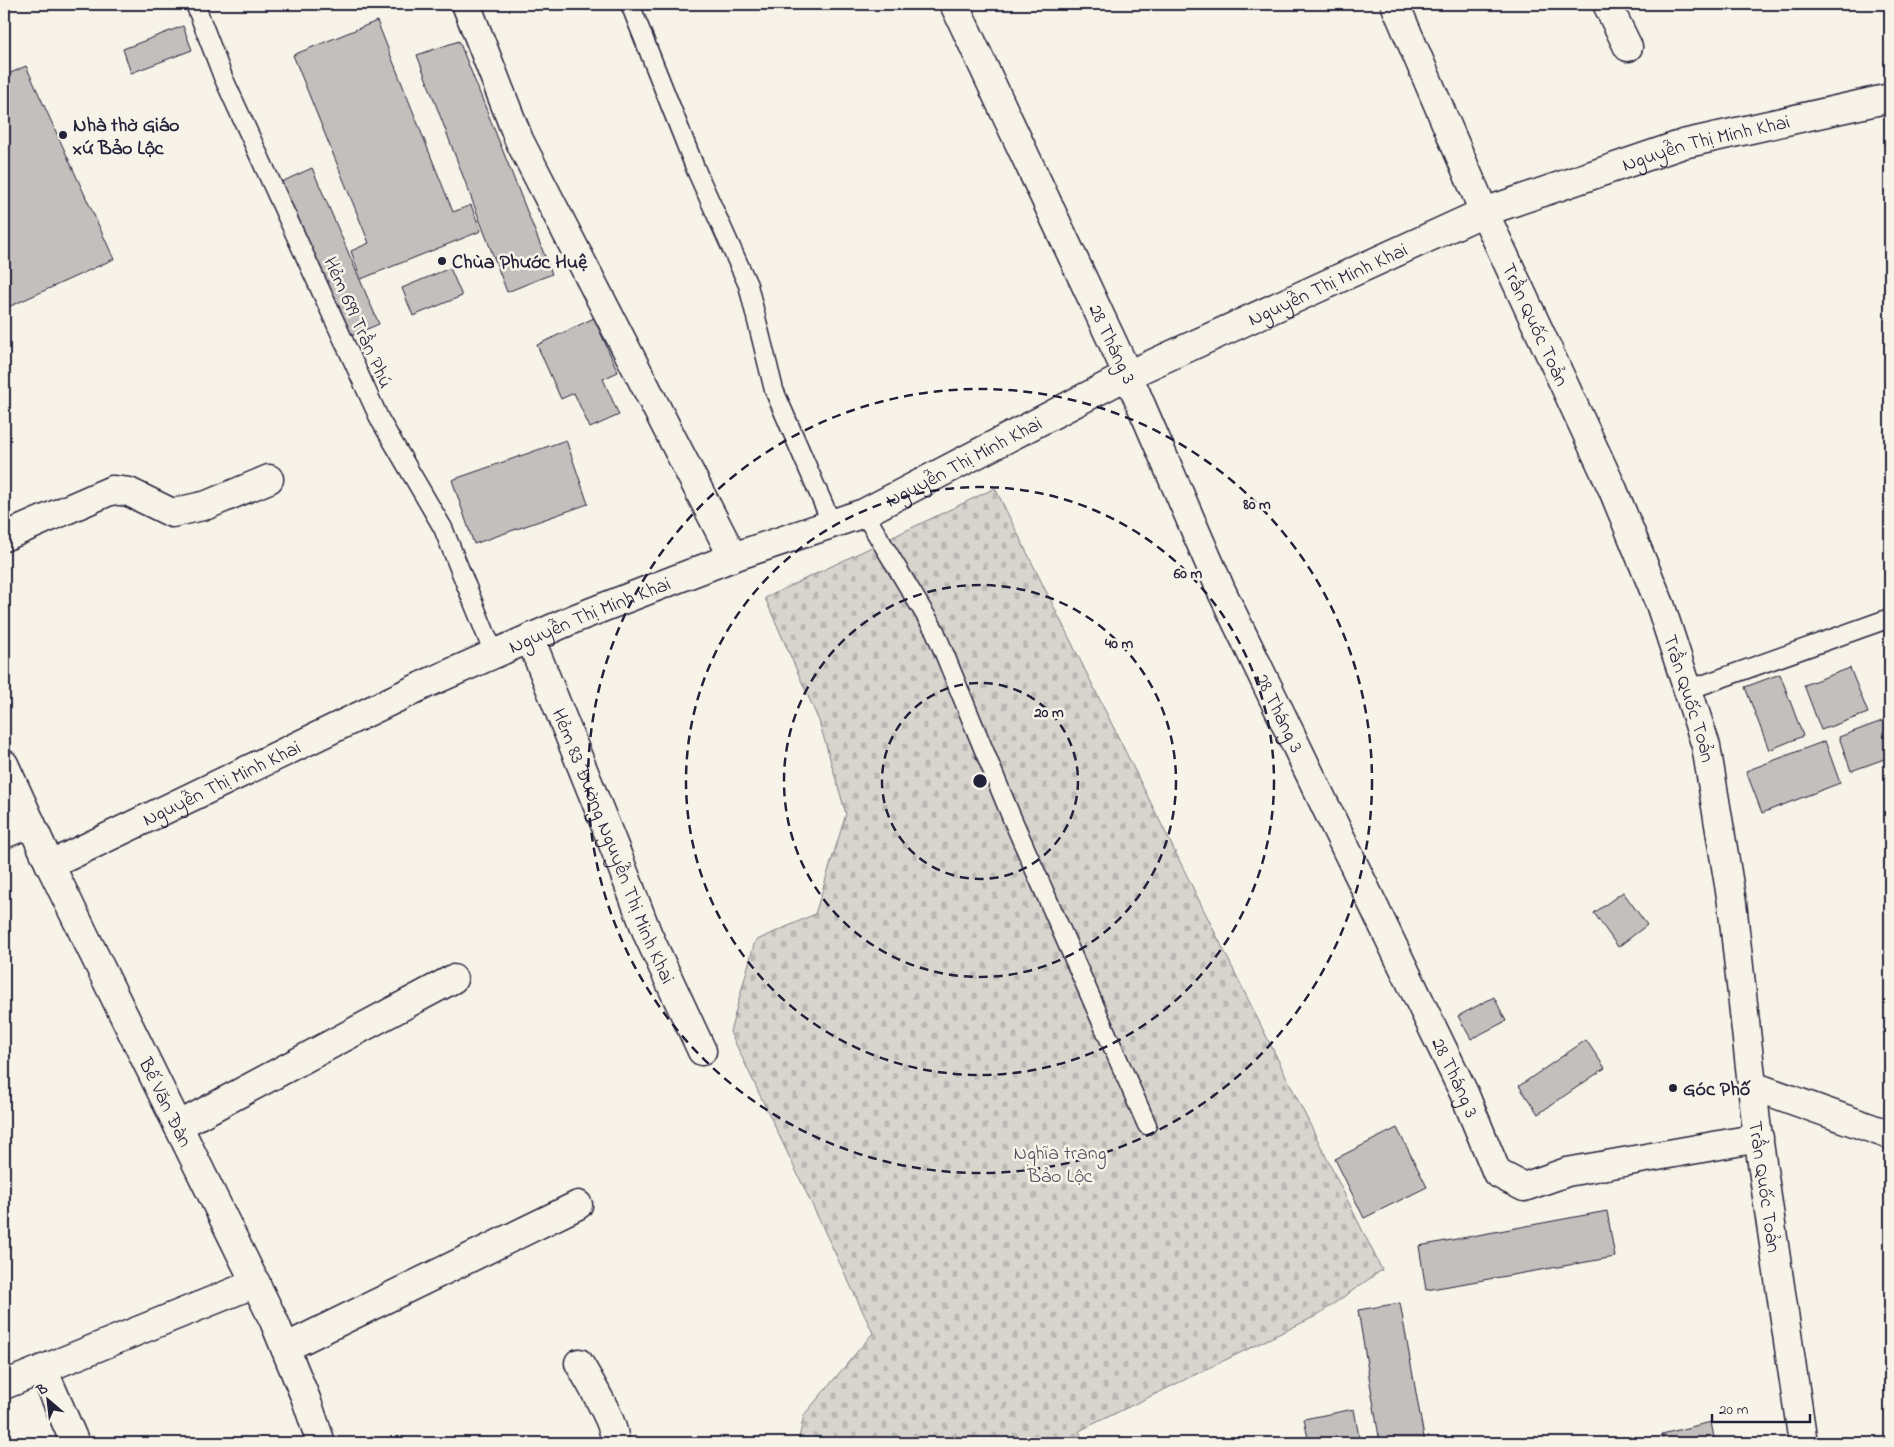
<svg xmlns="http://www.w3.org/2000/svg" width="1894" height="1447" font-family="'Indie Flower',sans-serif">
<style>
.cemetery{fill:url(#cemetery-stones);stroke:#7d7c85}
.building{fill:#c2bfbd;stroke:#22223b}
.lines{fill:none;stroke-linecap:round;stroke-linejoin:round}
.service-casing{stroke:#22223b;stroke-width:21}
.minor-casing{stroke:#22223b;stroke-width:31}
.service{stroke:#f7f3e8;stroke-width:18}
.minor{stroke:#f7f3e8;stroke-width:28}
.ring{fill:none;stroke:#22223b;stroke-width:2.5;stroke-dasharray:9 6}
.poi-dot{fill:#22223b;stroke:#f7f3e8;stroke-width:2}
.labels{text-anchor:middle;stroke-width:5;stroke-linejoin:round;paint-order:stroke}
.poi-label{font-size:20px;font-weight:bold;fill:#22223b;stroke:#f7f3e8;text-anchor:start}
.street-label{font-size:20px;fill:#22223b;stroke:#f7f3e8}
.park-label{font-size:20px;fill:#504f60;stroke:#f7f3e8}
.centre{fill:#22223b;stroke:#f7f3e8;stroke-width:2.5}
.ring-label{font-size:15px;text-anchor:middle;font-weight:bold;fill:#22223b;stroke:#f7f3e8;stroke-width:5;stroke-linejoin:round;paint-order:stroke}
</style>
<defs>
<pattern id="cemetery-stones" width="16" height="16" patternUnits="userSpaceOnUse" patternTransform="scale(1.25)"><rect width="16" height="16" fill="#d8d5cf"/><path d="M2 7V4a2 2 0 0 1 4 0v3zM10 15v-3a2 2 0 0 1 4 0v3z" fill="#b9b7b3"/></pattern>
</defs>
<rect width="100%" height="100%" fill="#f7f3e8"/>
<filter id="ink" filterUnits="userSpaceOnUse"><feTurbulence type="fractalNoise" baseFrequency=".02" numOctaves="2"/><feDisplacementMap in="SourceGraphic" scale="10" xChannelSelector="R" yChannelSelector="G"/><feConvolveMatrix kernelMatrix="1 2 1 2 8 2 1 2 1" color-interpolation-filters="sRGB"/></filter>
<g filter="url(#ink)">
<polygon class="cemetery" points="995,488 1382,1270 1316,1316 1079,1431 1084,1443 798,1443 804,1415 873,1333 730,1032 755,941 815,914 846,814 819,721 765,598"/>
<g class="building">
<polygon points="377,21 453,212 471,205 481,231 361,279 351,251 369,243 293,55"/>
<polygon points="183,26 192,50 131,73 123,49"/>
<polygon points="459,41 552,274 507,292 417,55"/>
<polygon points="26,66 114,259 4,309 4,76"/>
<polygon points="312,168 379,324 344,339 277,184"/>
<polygon points="450,268 462,296 413,316 402,288"/>
<polygon points="594,318 618,372 603,379 619,415 590,428 574,393 561,399 537,345"/>
<polygon points="566,440 588,504 474,544 452,480"/>
<polygon points="1850,668 1868,713 1821,730 1804,685"/>
<polygon points="1780,674 1803,736 1769,750 1745,687"/>
<polygon points="1890,718 1890,757 1851,771 1839,737"/>
<polygon points="1825,741 1840,783 1762,813 1746,771"/>
<polygon points="1623,892 1647,925 1618,947 1594,913"/>
<polygon points="1494,997 1506,1021 1471,1039 1458,1016"/>
<polygon points="1586,1040 1605,1068 1538,1114 1519,1086"/>
<polygon points="1397,1128 1427,1187 1364,1218 1335,1159"/>
<polygon points="1607,1211 1615,1257 1426,1290 1419,1246"/>
<polygon points="1400,1303 1425,1443 1380,1443 1358,1310"/>
<polygon points="1354,1409 1360,1443 1309,1443 1304,1419"/>
<polygon points="1711,1422 1715,1443 1664,1443 1662,1434"/>
</g>
<g class="lines">
<g class="service-casing">
<g id="service">
<polyline points="195,4 223,77 380,420 443,528 494,654"/>
<polyline points="630,4 696,170 748,285 774,390 832,524"/>
<polyline points="864,513 935,631 1011,816 1147,1125"/>
<polyline points="1688,690 1890,618"/>
</g>
</g>
<g class="minor-casing">
<g id="minor">
<polyline points="466,4 519,140 733,557"/>
<path id="s1" d="M954,4L1128,375L1221,590L1464,1093L1497,1173L1524,1187L1567,1172L1759,1138"/>
<path id="s2" d="M1395,4L1484,212L1613,490L1661,607L1706,746L1732,903L1756,1122L1803,1443"/>
<polyline points="1607,4 1628,47"/>
<polyline points="4,537 112,490 129,492 172,513 207,505 269,479"/>
<path id="s3" d="M530,638L615,849L648,935L702,1051"/>
<path id="s4" d="M4,764L50,865L274,1321L306,1399L321,1443"/>
<polyline points="4,834 31,823"/>
<path id="s5" d="M50,865L428,683L576,618L733,557L864,513L1128,375L1484,212L1683,144L1890,98"/>
<polyline points="1753,1086 1890,1135"/>
<polyline points="178,1126 453,979"/>
<polyline points="285,1348 578,1205"/>
<path d="M579,1363C588,1379 618,1427 614,1443"/>
<polyline points="43,1369 75,1443"/>
<polyline points="4,1385 256,1283"/>
</g>
</g>
<use href="#service" class="service"/>
<use href="#minor" class="minor"/>
</g>
</g>
<g class="ring">
<circle cx="980" cy="781" r="98"/>
<circle cx="980" cy="781" r="196"/>
<circle cx="980" cy="781" r="294"/>
<circle cx="980" cy="781" r="392"/>
</g>
<g class="poi-dot">
<circle cx="63" cy="135" r="5"/>
<circle cx="442" cy="261" r="5"/>
<circle cx="1673" cy="1088" r="5"/>
</g>
<g class="labels">
<g class="poi-label">
<text x="73" y="131">Nhà thờ Giáo<tspan x="73" dy="23">xứ Bảo Lộc</tspan></text>
<text x="452" y="268">Chùa Phước Huệ</text>
<text x="1683" y="1095">Góc Phố</text>
</g>
<g class="street-label">
<text dy="7" stroke="none"><textPath href="#s5" startOffset="1810">Nguyễn Thị Minh Khai</textPath></text>
<text dy="7" stroke="none"><textPath href="#s5" startOffset="1405">Nguyễn Thị Minh Khai</textPath></text>
<text transform="translate(359 322) rotate(66)" y="7">Hẻm 699 Trần Phú</text>
<text dy="7" stroke="none"><textPath href="#s2" startOffset="350">Trần Quốc Toản</textPath></text>
<text dy="7" stroke="none"><textPath href="#s1" startOffset="375">28 Tháng 3</textPath></text>
<text dy="7" stroke="none"><textPath href="#s5" startOffset="1000">Nguyễn Thị Minh Khai</textPath></text>
<text dy="7" stroke="none"><textPath href="#s5" startOffset="595">Nguyễn Thị Minh Khai</textPath></text>
<text dy="7" stroke="none"><textPath href="#s2" startOffset="755">Trần Quốc Toản</textPath></text>
<text dy="7" stroke="none"><textPath href="#s1" startOffset="780">28 Tháng 3</textPath></text>
<text dy="7" stroke="none"><textPath href="#s5" startOffset="190">Nguyễn Thị Minh Khai</textPath></text>
<text dy="7" stroke="none"><textPath href="#s3" startOffset="224">Hẻm 83 Đường Nguyễn Thị Minh Khai</textPath></text>
<text dy="7" stroke="none"><textPath href="#s1" startOffset="1185">28 Tháng 3</textPath></text>
<text dy="7" stroke="none"><textPath href="#s4" startOffset="375">Bế Văn Đàn</textPath></text>
<text dy="7" stroke="none"><textPath href="#s2" startOffset="1250">Trần Quốc Toản</textPath></text>
</g>
<g class="park-label">
<text x="1060" y="1159">Nghĩa trang<tspan x="1060" dy="23">Bảo Lộc</tspan></text>
</g>
</g>
<circle cx="980" cy="781" r="8" class="centre"/>
<g class="ring-label">
<text x="1257" y="509">80 m</text>
<text x="1188" y="578">60 m</text>
<text x="1119" y="648">40 m</text>
<text x="1049" y="717">20 m</text>
</g>
<rect width="1894" height="1447" fill="none" stroke="#f7f3e8" stroke-width="20"/>
<rect x="10" y="10" width="1874" height="1427" fill="none" stroke="#22223b" stroke-width="2" filter="url(#ink)"/>
<g transform="translate(48 1400) rotate(332)" stroke="#f7f3e8" stroke-width="4" paint-order="stroke">
<path d="M0-4L9 19L0 12L-9 19Z" fill="#22223b"/>
<text y="-8" font-size="14" font-weight="bold" text-anchor="middle" fill="#22223b">B</text>
</g>
<path d="M1712 1414v8h98v-8" fill="none" stroke="#22223b" stroke-width="2.5"/>
<text x="1719" y="1414" font-size="15" fill="#22223b" stroke="#f7f3e8" stroke-width="4" paint-order="stroke">20 m</text>
</svg>
